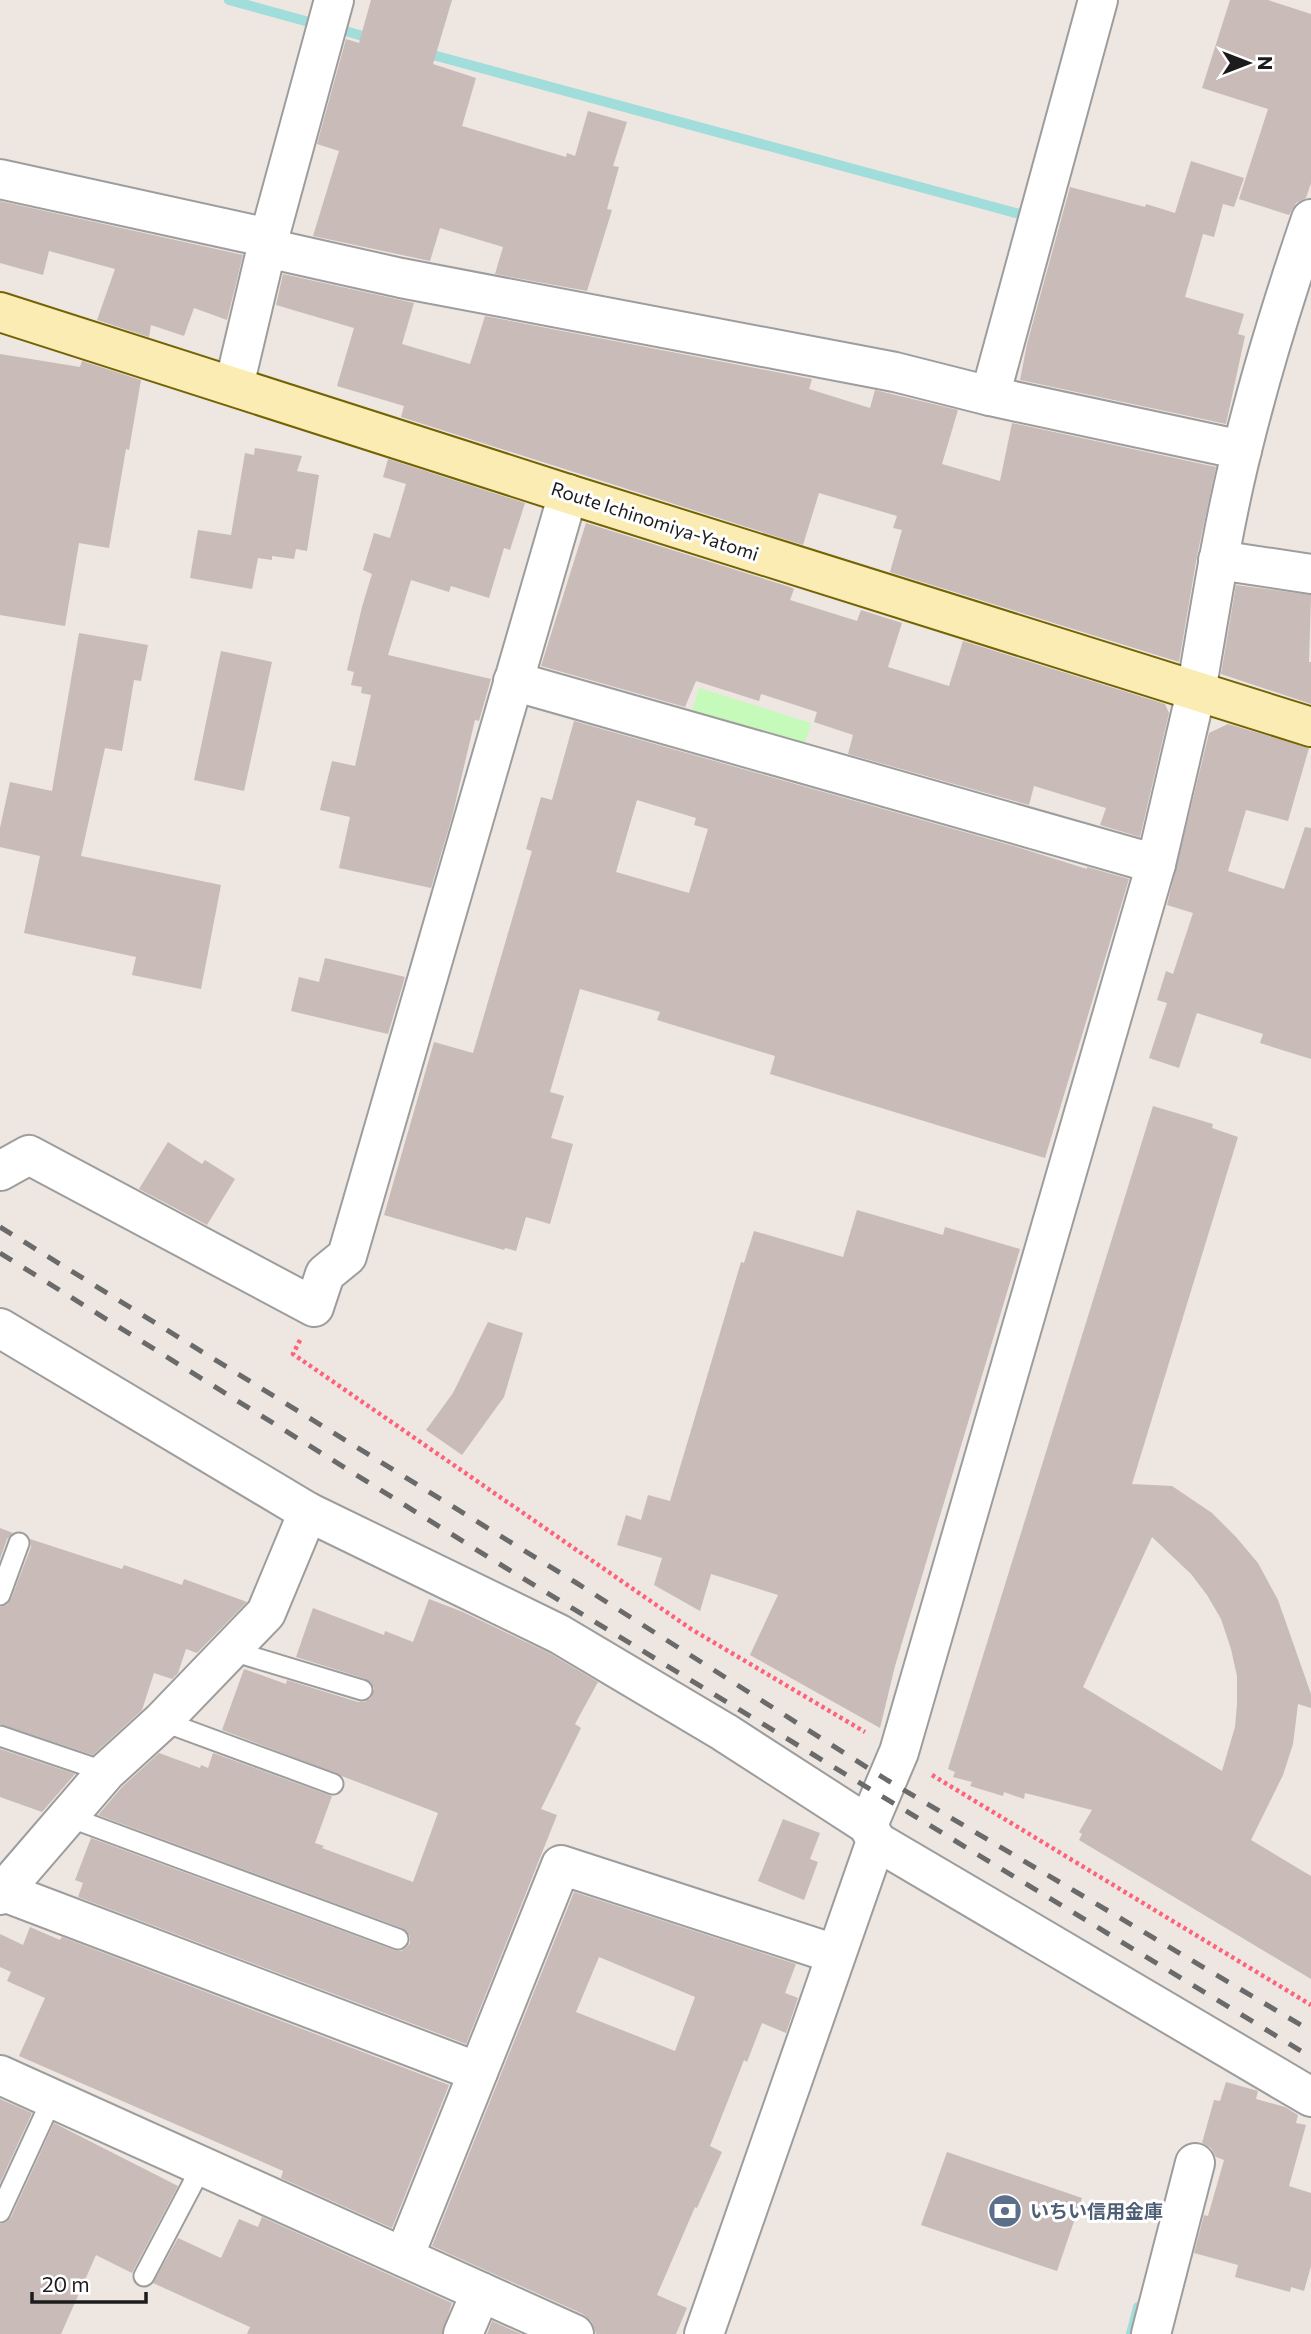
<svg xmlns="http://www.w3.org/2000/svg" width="1311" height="2334" font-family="Commissioner,'Noto Sans JP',sans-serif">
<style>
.park{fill:#c6fabb}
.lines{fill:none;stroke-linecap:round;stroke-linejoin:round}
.stream{stroke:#a0dddb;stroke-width:10}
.building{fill:#c9bbb7;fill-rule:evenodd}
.service-casing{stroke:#9d9d9d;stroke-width:23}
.minor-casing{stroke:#9d9d9d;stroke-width:42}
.tertiary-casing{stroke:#9d9d9d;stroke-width:42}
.secondary-casing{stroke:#736302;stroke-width:42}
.path{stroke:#fd637a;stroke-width:4.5;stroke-dasharray:3.5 3.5;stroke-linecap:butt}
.service{stroke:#fff;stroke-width:19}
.minor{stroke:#fff;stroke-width:38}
.tertiary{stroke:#fff;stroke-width:38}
.secondary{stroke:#faecb2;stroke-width:38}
.rail{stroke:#6a6a6a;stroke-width:5;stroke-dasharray:14 14;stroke-linecap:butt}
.labels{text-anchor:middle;stroke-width:6;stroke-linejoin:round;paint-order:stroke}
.street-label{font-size:19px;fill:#1c1c1c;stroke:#fff}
.service-label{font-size:19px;font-weight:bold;fill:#4e5e75;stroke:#fff;text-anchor:start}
</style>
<rect width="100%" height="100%" fill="#ede6e1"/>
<polygon class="park" points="699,688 811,723 801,756 689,721"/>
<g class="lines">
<g class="stream">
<polyline points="229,0 309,22"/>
<polyline points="349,32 373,39"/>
<polyline points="422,52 1027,216"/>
<polyline points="1131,2334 1138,2307"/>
</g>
</g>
<g class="building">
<polygon points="371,0 452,0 433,64 476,78 462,126 566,157 567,153 575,156 588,111 627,122 613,166 619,167 607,209 612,210 587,291 495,274 503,247 440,228 430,261 313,236 339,151 317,144 346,39 359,43"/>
<polygon points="1230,0 1268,0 1311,14 1311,183 1306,198 1296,203 1289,215 1239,199 1268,109 1202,88"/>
<polygon points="1191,161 1244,178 1234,207 1223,204 1214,237 1203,234 1185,297 1244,314 1238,334 1245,336 1226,424 1020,380 1027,344 1070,187 1145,207 1146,204 1175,213"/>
<polygon points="0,201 243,255 227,320 194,308 184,336 151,325 149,337 97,320 115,269 49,251 43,275 0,263"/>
<polygon points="283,274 414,303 402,344 470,364 485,316 812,379 809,389 870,408 875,390 958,410 942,464 1000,481 1012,423 1216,467 1197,556 1179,662 890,572 902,530 893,528 897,516 819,493 803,545 401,417 404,406 337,386 354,328 276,305"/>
<polygon points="0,354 80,367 82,361 141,380 129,450 126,449 109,548 79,543 65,626 0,615"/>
<polygon points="255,448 302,456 297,471 319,475 307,551 296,549 294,559 272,556 272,560 258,558 252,589 190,578 198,530 231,535 245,453 254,455"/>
<polygon points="388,459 525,503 510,550 504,548 489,598 451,586 449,592 411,580 388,655 491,679 479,721 475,720 452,817 431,888 339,868 350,817 320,810 332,761 355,766 371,695 361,693 362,687 351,685 354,672 347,670 362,607 372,574 363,570 374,533 390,538 406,484 383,477"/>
<polygon points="586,523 790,587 794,589 790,600 857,621 861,610 902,623 888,667 949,686 963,641 1165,704 1169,713 1140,837 1100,825 1106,808 1034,786 1029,805 848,754 853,735 814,722 817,712 761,694 759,701 696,681 685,707 541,666"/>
<polygon points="1236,585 1311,595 1309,662 1311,662 1311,704 1221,674"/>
<polygon points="79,633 148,645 141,681 134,680 122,751 105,748 81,856 221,885 201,989 132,975 136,957 24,933 40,856 0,847 0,828 10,782 52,791"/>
<polygon points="221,651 272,662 244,791 194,780"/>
<path d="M574,721L1017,847L1087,869V867L1129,879L1045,1158L770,1074L775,1056L657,1020L660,1012L580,989L550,1092L564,1096L551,1138L573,1144L550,1224L526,1217L516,1251L505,1248L504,1250L384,1215L434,1042L473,1053L532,851L526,849L541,797L552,800ZM637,800L696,818L694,825L708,829L689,893L616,872Z"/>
<polygon points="1228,724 1309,748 1288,821 1246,810 1228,871 1284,889 1305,827 1311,828 1311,1059 1260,1043 1263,1034 1197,1013 1179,1068 1149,1058 1167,1003 1157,1000 1166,971 1173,974 1193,913 1167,905 1209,733"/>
<polygon points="325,958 405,977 388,1034 291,1011 299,977 319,982"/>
<path d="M1153,1106L1213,1124L1212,1128L1238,1137L1132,1484L1172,1486L1212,1513L1236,1537L1258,1563L1278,1600L1311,1694V1708L1298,1704L1293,1744L1283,1775L1251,1840L1311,1876V1979L1079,1840L1082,1834L1079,1832L1092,1810L1025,1793L1024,1799L1004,1792L1003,1796L970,1786L972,1782L953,1777L955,1772L948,1769ZM1152,1537L1191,1574L1207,1595L1221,1619L1231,1649L1237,1676V1704L1235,1727L1222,1771L1083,1687Z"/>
<polygon points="168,1142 202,1164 205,1160 235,1179 207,1225 139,1189"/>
<polygon points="857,1210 943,1235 945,1227 1020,1249 895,1666 880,1728 750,1655 778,1595 711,1574 700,1611 654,1585 662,1558 617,1545 626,1515 641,1520 648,1495 670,1501 741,1262 744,1263 754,1231 843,1257"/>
<polygon points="488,1322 523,1333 504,1397 462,1455 426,1430 453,1393"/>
<polygon points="0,1528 13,1533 7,1539 0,1559"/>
<polygon points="30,1539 122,1569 124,1565 182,1585 184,1579 247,1602 197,1653 186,1649 178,1673 172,1679 154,1673 142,1710 93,1755 0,1724 0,1607 7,1605 11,1599 31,1547"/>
<polygon points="429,1599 463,1612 549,1653 598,1682 575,1724 581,1728 541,1809 557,1815 466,2044 78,1897 83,1883 75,1880 91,1838 394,1950 401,1951 406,1948 410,1943 410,1936 402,1928 98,1815 122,1787 159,1753 200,1768 201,1765 208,1768 213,1753 332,1796 315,1843 324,1846 322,1848 413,1882 438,1813 222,1730 244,1669 286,1684 287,1680 358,1702 365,1702 371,1698 374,1688 366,1679 296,1657 313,1608 384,1635 385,1631 413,1642"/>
<polygon points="0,1749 75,1774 42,1812 0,1797"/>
<polygon points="783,1819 820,1833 810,1859 818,1862 804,1900 758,1881"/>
<path d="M574,1892L796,1964L785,1993L798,1998L786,2033L762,2023L747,2062L744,2060L710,2146L722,2152L697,2208L695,2207L657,2295L687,2308L676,2334H596L592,2322L583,2314L432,2246ZM599,1957L695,1997L675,2051L576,2012Z"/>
<polygon points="30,1927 60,1940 62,1937 449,2085 392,2228 281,2178 283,2171 19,2056 45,1998 7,1981 11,1972 0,1967 0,1934 23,1945"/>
<polygon points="1226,2082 1258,2091 1256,2099 1285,2107 1298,2115 1296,2123 1306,2125 1289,2186 1311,2193 1311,2266 1304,2291 1291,2287 1290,2292 1235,2277 1238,2265 1194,2253 1204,2215 1208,2216 1224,2160 1216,2157 1211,2148 1202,2143 1214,2100 1220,2101"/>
<polygon points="0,2099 32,2113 0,2183"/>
<polygon points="54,2123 178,2186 132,2273 96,2255 61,2334 0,2334 0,2224 6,2222 11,2217"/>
<polygon points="947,2152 1082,2198 1057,2271 921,2225"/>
<polygon points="262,2217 452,2303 442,2334 247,2334 250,2327 153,2283 178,2238 221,2258 239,2219 258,2227"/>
<polygon points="492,2321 521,2334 487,2334"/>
</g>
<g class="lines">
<g class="service-casing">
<g id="service">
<polyline points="0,1595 19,1543"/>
<polyline points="229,1650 362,1690"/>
<polyline points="162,1721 333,1784"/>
<polyline points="0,1736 106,1772"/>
<polyline points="69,1817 398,1939"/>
<polyline points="0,2212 52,2099"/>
<polyline points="144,2276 202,2166"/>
</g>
</g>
<g class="minor-casing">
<g id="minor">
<polyline points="0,179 269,238"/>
<polyline points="267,248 401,278 895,372 990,396 1242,450"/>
<polyline points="234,386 269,238 334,0"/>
<polyline points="990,396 1098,0"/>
<polyline points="1218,560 1311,574"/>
<polyline points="513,681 1156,864"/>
<path d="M1196,692C1210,611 1222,530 1242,450C1261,372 1285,295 1311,219"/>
<polyline points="0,1171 29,1155 314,1307 325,1274 347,1256 568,494"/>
<polyline points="0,1328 308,1512 559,1634 724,1732 868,1825"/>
<polyline points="876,1841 1311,2097"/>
<polyline points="4,1892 478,2072"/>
<polyline points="0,1895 106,1772 162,1721 266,1613 308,1512"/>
<polyline points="0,2075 574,2334"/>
<polyline points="404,2257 561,1865 835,1954"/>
<polyline points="463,2334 481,2292"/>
<polyline points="1151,2334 1195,2163"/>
</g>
</g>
<g class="tertiary-casing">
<polyline id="tertiary" points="704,2334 876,1841 868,1825 899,1752 1156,864 1196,692"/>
</g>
<g class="secondary-casing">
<polyline id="secondary" points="0,312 568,494 1311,727"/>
</g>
<g class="path">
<polyline points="300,1340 293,1354 691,1629 865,1732"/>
<polyline points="932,1775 1311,2005"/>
</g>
<use href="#service" class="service"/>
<use href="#minor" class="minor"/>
<use href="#tertiary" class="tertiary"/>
<use href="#secondary" class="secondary"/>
<g class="rail">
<polyline points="0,1227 575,1582 887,1780 1311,2031"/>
<polyline points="0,1253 493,1560 1311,2057"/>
</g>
</g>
<defs>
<g id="bank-disc" transform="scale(1.75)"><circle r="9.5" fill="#5c6f8a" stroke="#fff"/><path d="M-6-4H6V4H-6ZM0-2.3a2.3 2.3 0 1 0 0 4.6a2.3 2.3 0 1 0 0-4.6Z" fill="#fff"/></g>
</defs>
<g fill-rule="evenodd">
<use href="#bank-disc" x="1005" y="2211"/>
</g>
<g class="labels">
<g class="street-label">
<text transform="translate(655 521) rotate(18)" y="7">Route Ichinomiya-Yatomi</text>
</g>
<g class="service-label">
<text x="1030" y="2218">いちい信用金庫</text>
</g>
</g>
<g transform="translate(1248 63) rotate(90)" stroke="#ffffff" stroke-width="5" paint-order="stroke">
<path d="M0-5L12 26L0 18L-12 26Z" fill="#1c1c1c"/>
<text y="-10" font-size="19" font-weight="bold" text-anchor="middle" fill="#1c1c1c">N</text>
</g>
<path d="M32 2292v10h114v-10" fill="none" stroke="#1c1c1c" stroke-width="3.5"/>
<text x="42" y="2292" font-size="21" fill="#1c1c1c" stroke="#ffffff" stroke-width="5" paint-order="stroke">20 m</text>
</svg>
